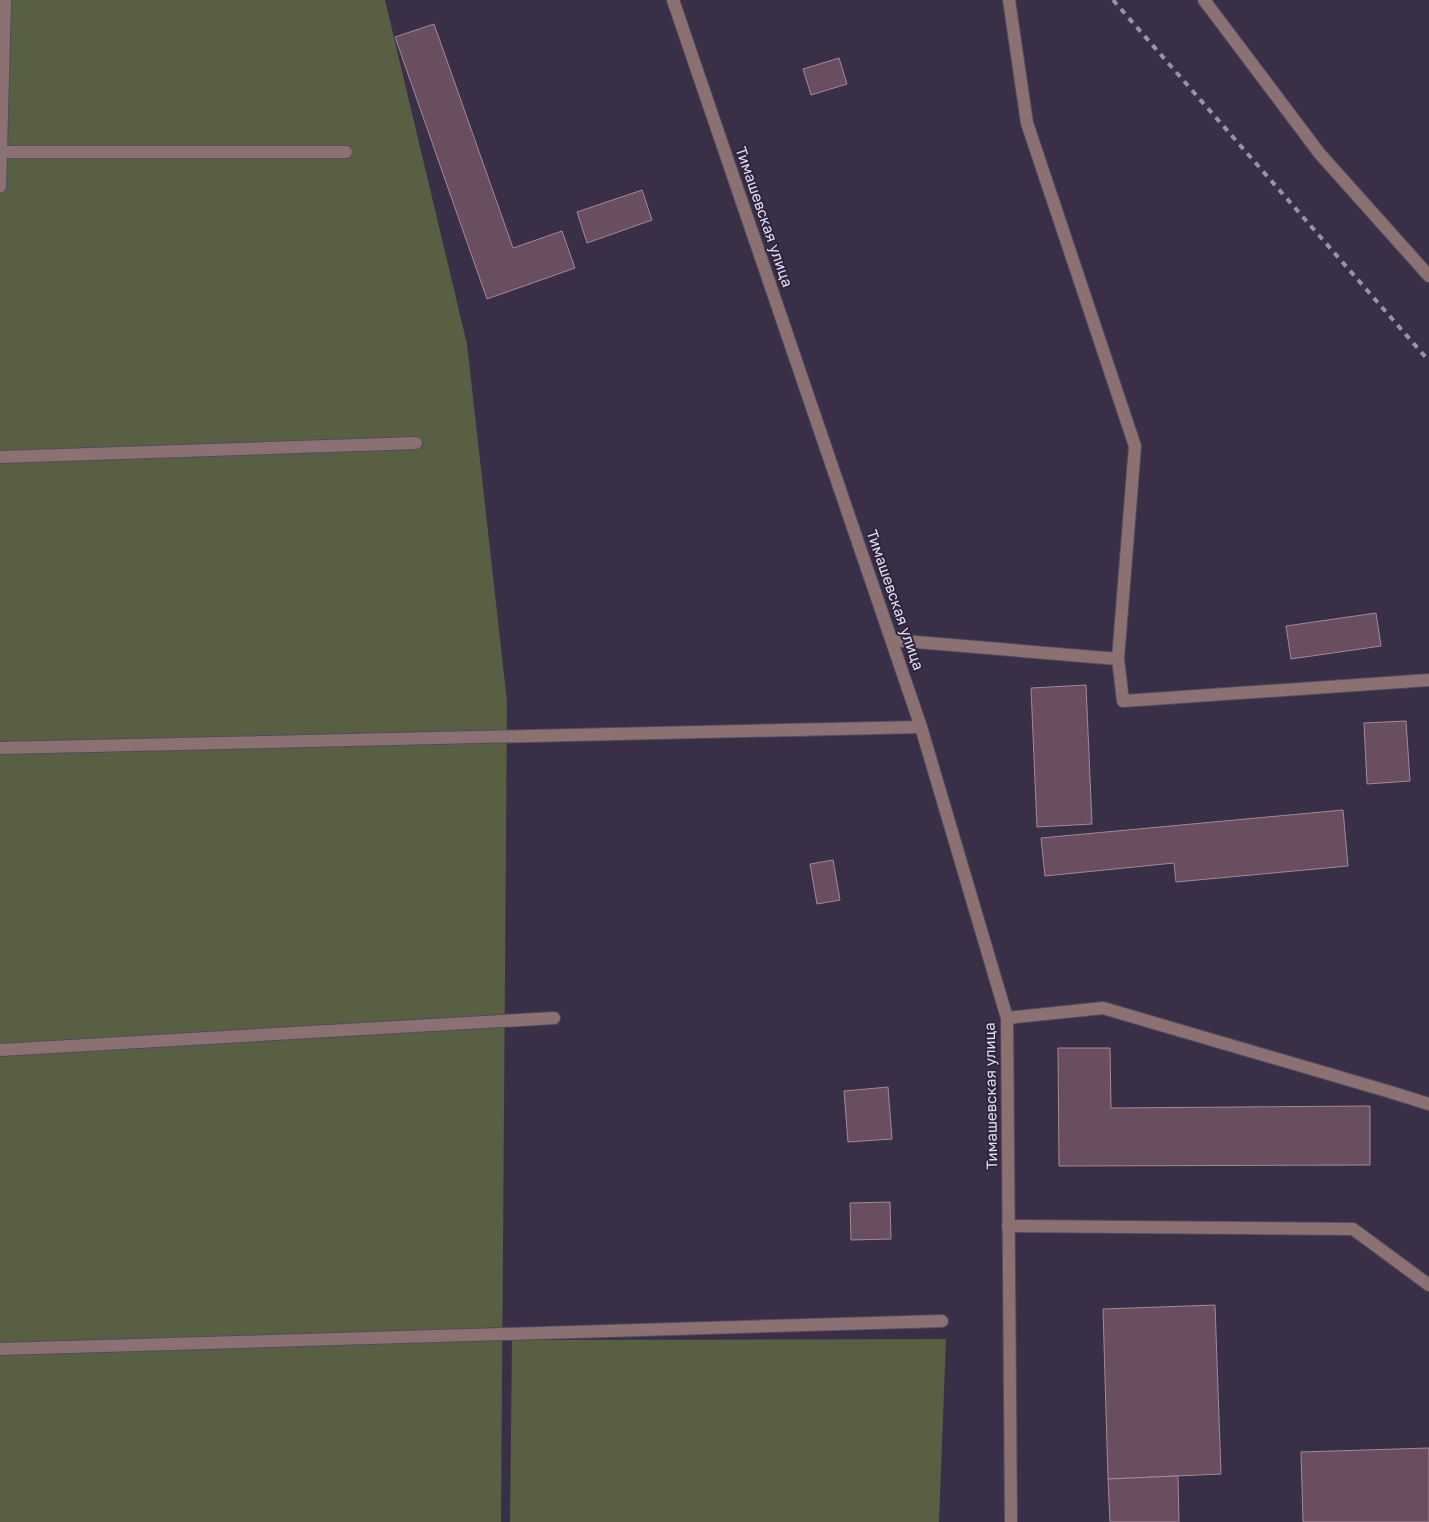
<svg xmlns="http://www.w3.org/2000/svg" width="1429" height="1522" font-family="'Golos Text',sans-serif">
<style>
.green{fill:#585f42}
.building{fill:#694e60;stroke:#a5879a}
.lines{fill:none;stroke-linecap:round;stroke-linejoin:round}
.minor-casing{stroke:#544b62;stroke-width:14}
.minor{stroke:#8b7172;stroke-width:12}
.rail{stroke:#9a93a6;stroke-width:4;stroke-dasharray:6 6;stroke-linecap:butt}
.labels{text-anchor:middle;stroke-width:4;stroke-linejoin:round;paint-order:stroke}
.street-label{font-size:15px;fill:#e4deee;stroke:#2f253d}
</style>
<rect width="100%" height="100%" fill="#392f47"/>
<g class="green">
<polygon points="0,0 385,0 467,344 507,701 501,1522 0,1522"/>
<polygon points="946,1339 939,1522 510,1522 512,1340"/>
</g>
<g class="building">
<polygon points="434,24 513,248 562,231 575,268 487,299 395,37"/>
<polygon points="839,58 847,84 811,95 803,69"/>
<polygon points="642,190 652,220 587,243 577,212"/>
<polygon points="1376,613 1381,646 1291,659 1286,626"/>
<polygon points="1086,685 1092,824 1037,827 1031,688"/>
<polygon points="1406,721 1410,781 1367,784 1364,723"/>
<polygon points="1343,810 1348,866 1176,882 1174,863 1045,876 1041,838"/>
<polygon points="833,860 840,900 817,904 810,864"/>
<polygon points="1058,1048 1110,1048 1111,1108 1370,1106 1370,1165 1059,1166"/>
<polygon points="888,1087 892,1139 848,1142 844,1091"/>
<polygon points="890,1202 891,1239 851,1240 850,1203"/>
<polygon points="1215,1305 1221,1474 1108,1479 1103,1309"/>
<polygon points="1429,1448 1429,1522 1303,1522 1301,1452"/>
<polygon points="1178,1476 1179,1522 1110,1522 1108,1479"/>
</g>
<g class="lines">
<g class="minor-casing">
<g id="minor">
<polyline points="673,0 921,727 1007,1018 1011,1522"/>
<polyline points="1009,0 1027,123 1135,446 1118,659"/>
<polyline points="1204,0 1320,154 1429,276"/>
<polyline points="0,152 346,152"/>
<polyline points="0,187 5,0"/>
<polyline points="0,457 416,443"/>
<polyline points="892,640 1118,659 1123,701 1429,680"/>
<polyline points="0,748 921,727"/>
<polyline points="1007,1018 1103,1008 1387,1091 1429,1104"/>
<polyline points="0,1050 554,1018"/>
<polyline points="1008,1226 1353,1229 1429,1285"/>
<polyline points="0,1349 942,1321"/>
</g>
</g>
<use href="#minor" class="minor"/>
<polyline class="rail" points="1113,0 1429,361"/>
</g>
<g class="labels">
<g class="street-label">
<text transform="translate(764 217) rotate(71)" y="5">Тимашевская улица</text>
<text transform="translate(895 600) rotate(71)" y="5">Тимашевская улица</text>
<text transform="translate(991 1096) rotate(-91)" y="5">Тимашевская улица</text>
</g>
</g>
</svg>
